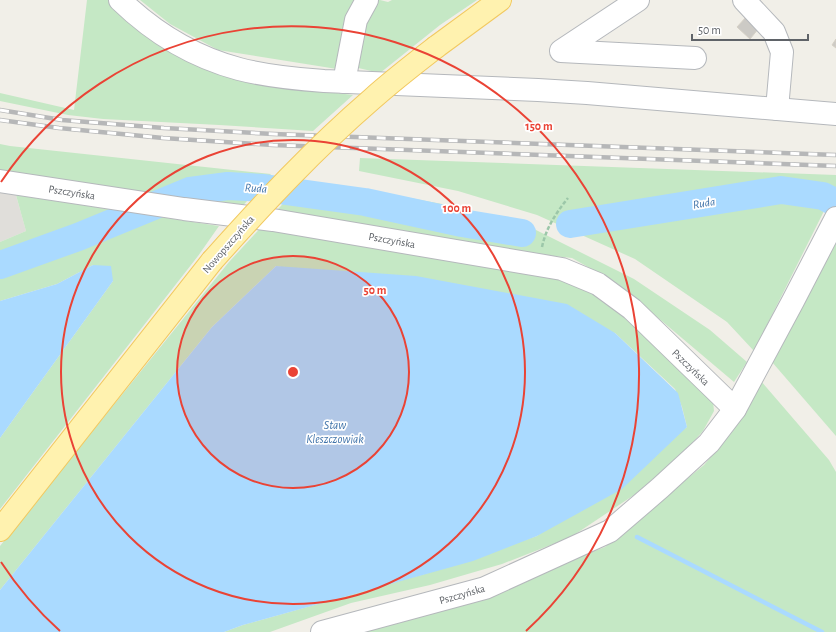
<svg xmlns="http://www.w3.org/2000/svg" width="836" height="632" font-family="'Alegreya Sans',sans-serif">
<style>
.industrial{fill:#e0deda}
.green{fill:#c5e8c5}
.water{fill:#aadaff}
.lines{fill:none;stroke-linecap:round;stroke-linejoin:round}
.stream{stroke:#aadaff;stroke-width:4.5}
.river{stroke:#aadaff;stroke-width:28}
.building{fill:#cccac5;stroke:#d6d1c6}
.minor-casing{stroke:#b5b8bc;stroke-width:24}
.major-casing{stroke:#f2c960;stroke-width:24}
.path{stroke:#9cc7a9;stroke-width:2.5;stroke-dasharray:4 2;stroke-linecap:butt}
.minor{stroke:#fff;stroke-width:22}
.major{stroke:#fff2af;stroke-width:22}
.rail-casing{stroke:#b6b7b8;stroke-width:4.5}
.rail{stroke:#fff;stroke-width:3;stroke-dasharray:9;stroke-linecap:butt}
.major-bridge-casing{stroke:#f2c960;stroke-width:24;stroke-linecap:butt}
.major-bridge{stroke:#fff2af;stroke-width:22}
.ring{fill:none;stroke:#ea4335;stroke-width:2}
.labels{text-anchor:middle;stroke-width:3.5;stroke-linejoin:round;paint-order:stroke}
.street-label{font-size:11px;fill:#5f6368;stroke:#fff}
.water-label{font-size:12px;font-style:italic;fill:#4174aa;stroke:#fff}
.centre{fill:#ea4335;stroke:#fff;stroke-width:2}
.ring-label{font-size:12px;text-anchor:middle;font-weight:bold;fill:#ea4335;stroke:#fff;stroke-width:3.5;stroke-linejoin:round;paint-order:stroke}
</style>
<rect width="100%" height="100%" fill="#f1efe8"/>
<polygon class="industrial" points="0,172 10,174 26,231 0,242"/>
<g class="green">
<polygon points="87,0 108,0 144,33 258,83 353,95 313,131 219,125 103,119 68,115 0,101 0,93 74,110"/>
<polygon points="140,0 360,0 337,69 218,50 170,24"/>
<polygon points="375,0 380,0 388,2 392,0 477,0 440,25 380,73 354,67 365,14"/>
<polygon points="0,144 10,146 271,174 239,210 0,172"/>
<polygon points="360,158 836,175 836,187 754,351 727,322 635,259 537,215 458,191 359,171"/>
<polygon points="304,181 340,185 453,206 524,224 634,279 710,330 747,362 734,382 618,284 572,258 526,253 521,269 577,285 598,296 626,318 713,401 714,411 703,431 684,452 640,491 571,537 502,564 430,585 351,603 270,632 224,632 243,625 428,573 537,536 687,427 682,407 675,389 615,333 276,266 212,327 0,590 0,546 229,262"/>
<polygon points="16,195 219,226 198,256 0,509 0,438 113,281 93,265 57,284 0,301 0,242 26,231"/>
<polygon points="836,235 836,436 772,362"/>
<polygon points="761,381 829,460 836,472 836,632 356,632 433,613 605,547 634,522 704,465 733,431"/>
</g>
<g class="water">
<polygon points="93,265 111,266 113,281 0,438 0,301 57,284"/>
<polygon points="276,266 416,276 567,304 615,333 678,393 687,427 622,489 537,536 473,561 243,625 224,632 0,632 0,590 212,327"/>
</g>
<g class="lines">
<polyline class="stream" points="637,537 822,632"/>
<g class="river">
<polyline points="570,224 781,190 823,196 836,203"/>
<polyline points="0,265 78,237 190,191 228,186 264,188 365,202 462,223 522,233"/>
</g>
</g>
<g class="building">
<polygon points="747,16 759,28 750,39 737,27"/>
<polygon points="836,39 836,48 832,45"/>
</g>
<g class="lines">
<g class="minor-casing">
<g id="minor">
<path d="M120,0C153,32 194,57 239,69C266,76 295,79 324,81L538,90L587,93L836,114"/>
<polyline points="638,0 561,51 695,58"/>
<polyline points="744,0 774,32 782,52 777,109"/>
<polyline points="344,82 356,20 367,0"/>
<polyline points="0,181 184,209 273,220 562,269 598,284 632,309 735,409"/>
<polyline points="322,632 485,588 610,531 660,488 709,443 735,409 793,301 836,218"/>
</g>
</g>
<g class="major-casing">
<g id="major">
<polyline points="436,47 500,0"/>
<polyline points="0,530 212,261"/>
</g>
</g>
<path class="path" d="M542,247C546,228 556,213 568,198"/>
<use href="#minor" class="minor"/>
<use href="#major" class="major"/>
<g class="rail-casing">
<g id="rail">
<polyline points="0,110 62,120 164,128 274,134 836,155"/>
<polyline points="0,120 59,128 163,138 273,145 836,166"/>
</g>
</g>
<use href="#rail" class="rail"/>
<g class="major-bridge-casing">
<path id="major-bridge" d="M212,261C263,204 314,149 372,99C392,81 414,64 436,47"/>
</g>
<use href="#major-bridge" class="major-bridge"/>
</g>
<circle cx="293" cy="372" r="116" fill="#ea4335" fill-opacity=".12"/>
<g class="ring">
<circle cx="293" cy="372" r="116"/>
<circle cx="293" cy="372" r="232"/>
<path d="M60 631A348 348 0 0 1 1 562M1 182A348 348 0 1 1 526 631"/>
</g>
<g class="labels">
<g class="street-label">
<text transform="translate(72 192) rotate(9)" y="4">Pszczyńska</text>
<text transform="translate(392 240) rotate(10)" y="4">Pszczyńska</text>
<text transform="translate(228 244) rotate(-49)" y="4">Nowopszczyńska</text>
<text transform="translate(691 367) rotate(44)" y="4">Pszczyńska</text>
<text transform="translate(462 594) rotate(-16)" y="4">Pszczyńska</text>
</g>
<g class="water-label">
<text transform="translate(256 188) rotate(4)" y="4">Ruda</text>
<text transform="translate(704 203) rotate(-9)" y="4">Ruda</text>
<text x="335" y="429">Staw<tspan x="335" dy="14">Kleszczowiak</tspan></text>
</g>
</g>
<circle cx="293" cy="372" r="6" class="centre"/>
<g class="ring-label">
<text x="539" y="130">150 m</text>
<text x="457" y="212">100 m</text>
<text x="375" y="294">50 m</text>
</g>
<path d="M692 34v6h116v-6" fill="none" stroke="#5f6368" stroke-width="2"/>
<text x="698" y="34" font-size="12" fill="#5f6368" stroke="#ffffff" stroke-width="3" paint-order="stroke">50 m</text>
</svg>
